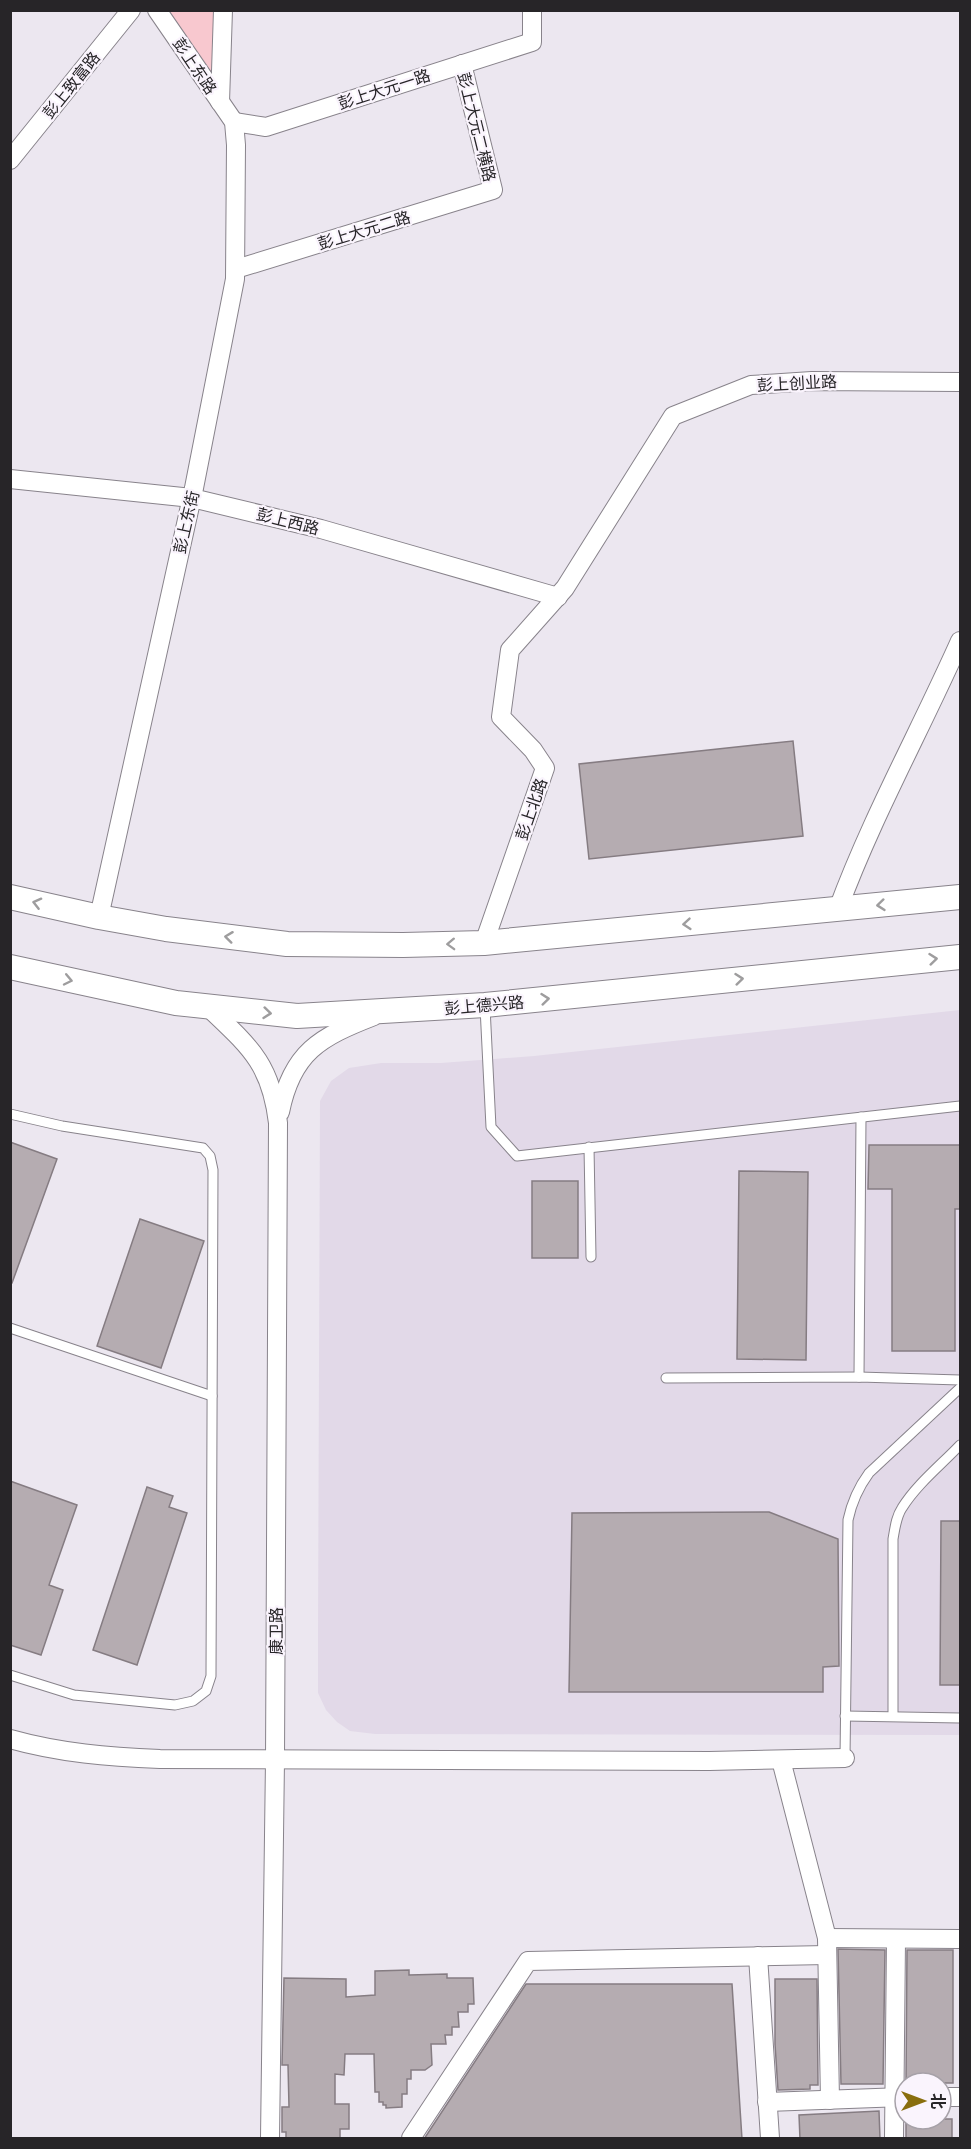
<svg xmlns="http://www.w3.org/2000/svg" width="971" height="2149" font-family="Manrope,'Noto Sans SC',sans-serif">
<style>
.built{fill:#e2d9e8}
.green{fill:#f8c8cf}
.building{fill:#b5acb1;stroke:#857c82;stroke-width:1.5}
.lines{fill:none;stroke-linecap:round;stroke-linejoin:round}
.service-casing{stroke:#88838b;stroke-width:11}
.minor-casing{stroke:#88838b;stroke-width:20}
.tertiary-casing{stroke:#88838b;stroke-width:26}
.service{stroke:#fff;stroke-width:9}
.minor{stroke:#fff;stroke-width:18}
.tertiary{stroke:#fff;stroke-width:24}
.oneway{stroke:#9e9d9e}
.labels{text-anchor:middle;stroke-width:4.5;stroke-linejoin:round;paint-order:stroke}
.street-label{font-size:16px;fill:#272528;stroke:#faf4fd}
</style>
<rect width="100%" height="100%" fill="#ece7f0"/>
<polygon class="built" points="960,1010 960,1735 375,1734 350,1731 337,1722 326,1710 318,1693 318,1634 320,1101 331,1081 349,1068 381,1063 441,1063 534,1056"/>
<polygon class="green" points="157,11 223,11 220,102"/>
<g class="building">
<polygon points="793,741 803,836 589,859 579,764"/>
<polygon points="10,1142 57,1159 12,1283 10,1283"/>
<polygon points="869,1145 960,1145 960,1209 955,1209 955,1351 892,1351 892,1189 868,1189"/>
<polygon points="739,1171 808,1172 806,1360 737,1359"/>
<rect x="532" y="1181" width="46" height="77"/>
<polygon points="140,1219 204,1241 161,1368 97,1346"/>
<polygon points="10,1481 77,1505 49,1585 63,1590 41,1655 10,1645"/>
<polygon points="147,1487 173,1496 169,1507 187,1513 137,1665 93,1650"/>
<polygon points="769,1512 838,1539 839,1666 823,1667 823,1692 569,1692 572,1513"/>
<polygon points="941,1521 960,1521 960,1685 940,1685"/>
<polygon points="838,1949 885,1950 883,2084 841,2084"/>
<polygon points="907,1950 953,1950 953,2083 906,2083"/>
<polygon points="409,1970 409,1975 447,1974 447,1978 473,1978 474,2004 468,2004 468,2012 458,2012 459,2027 452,2027 452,2035 445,2035 446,2044 431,2044 432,2065 425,2070 411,2070 411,2079 407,2079 407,2094 402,2094 402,2107 386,2108 386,2105 383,2105 383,2102 379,2102 379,2092 375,2092 374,2054 345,2054 344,2075 335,2074 335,2104 349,2104 349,2129 340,2129 340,2139 286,2139 286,2132 282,2132 282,2107 289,2107 288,2065 282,2065 284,1978 346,1979 346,1997 375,1995 375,1971"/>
<polygon points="775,1979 817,1979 818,2085 810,2085 810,2089 778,2090 775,2044"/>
<polygon points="526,1984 732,1984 742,2139 424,2139"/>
<polygon points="879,2111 880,2139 800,2139 799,2115"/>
<rect x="906" y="2119" width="46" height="20"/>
</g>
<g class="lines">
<g class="service-casing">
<g id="service">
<polyline points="485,1007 491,1127 517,1156 960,1106"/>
<polyline points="10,1114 62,1126 203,1148 210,1156 213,1170 211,1676 206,1691 193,1701 175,1705 74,1695 10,1675"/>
<polyline points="589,1147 591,1257"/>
<polyline points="10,1328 212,1396"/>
<polyline points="859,1377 861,1117"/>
<polyline points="666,1378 859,1377 960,1380"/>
<polyline points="845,1716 960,1718"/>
<path d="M893,1716V1539C895,1528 896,1517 902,1508C917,1484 941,1465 960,1445"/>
<path d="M845,1758L848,1520C852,1501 858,1488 869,1473L960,1388"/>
</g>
</g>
<g class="minor-casing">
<g id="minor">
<polyline points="220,102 223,10"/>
<polyline points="234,122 266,127 532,42 532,10"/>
<polyline points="10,160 131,10"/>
<polyline points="236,269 493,190 462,64"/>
<polyline points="10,479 192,498 321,529 558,597"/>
<path d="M838,909C872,817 920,731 960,641"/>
<polyline points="99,917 194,488 235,279 236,145 234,122 157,10"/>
<polyline points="484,943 545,768 533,750 501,717 510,650 565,588 673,416 751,385 812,381 960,382"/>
<path d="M209,1008C250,1047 271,1064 278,1123L275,1760L270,2138"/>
<path d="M280,1112C292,1052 320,1037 374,1016"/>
<path d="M10,1739C60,1753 109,1757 160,1759L709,1761L845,1758"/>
<polyline points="781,1760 827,1938 830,2100"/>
<polyline points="827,1938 960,1939"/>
<polyline points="758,1956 770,2138"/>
<polyline points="941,2097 960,2097"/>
<polyline points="767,2102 903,2097"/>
<polyline points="411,2138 528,1961 827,1955"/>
<polyline points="894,2138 896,1940"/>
</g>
</g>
<g class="tertiary-casing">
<g id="tertiary">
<polyline points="10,897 99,917 166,929 287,944 403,945 484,943 960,897"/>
<polyline points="10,967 176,1003 297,1016 485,1005 960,957"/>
</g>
</g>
<use href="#service" class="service"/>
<use href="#minor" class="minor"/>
<use href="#tertiary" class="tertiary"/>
</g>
<defs><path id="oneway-chevron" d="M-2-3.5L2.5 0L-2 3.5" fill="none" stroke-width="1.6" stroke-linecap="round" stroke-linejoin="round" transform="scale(1.5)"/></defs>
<g class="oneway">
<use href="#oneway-chevron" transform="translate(37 903) rotate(-166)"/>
<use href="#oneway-chevron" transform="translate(881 905) rotate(174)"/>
<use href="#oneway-chevron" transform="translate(687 924) rotate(175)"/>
<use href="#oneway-chevron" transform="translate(229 937) rotate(-173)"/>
<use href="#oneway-chevron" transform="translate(451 944) rotate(178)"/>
<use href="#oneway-chevron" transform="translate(933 959) rotate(-6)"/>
<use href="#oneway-chevron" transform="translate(739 979) rotate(-6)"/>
<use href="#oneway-chevron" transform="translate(68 980) rotate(12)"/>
<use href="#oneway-chevron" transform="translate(545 999) rotate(-6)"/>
<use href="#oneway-chevron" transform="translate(267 1013) rotate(6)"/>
</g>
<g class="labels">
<g class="street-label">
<text transform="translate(195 66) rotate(56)" y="6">彭上东路</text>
<text transform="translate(71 85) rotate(-51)" y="6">彭上致富路</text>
<text transform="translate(384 89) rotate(-18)" y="6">彭上大元一路</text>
<text transform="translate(477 127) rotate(76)" y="6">彭上大元二横路</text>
<text transform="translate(364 230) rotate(-17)" y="6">彭上大元二路</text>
<text transform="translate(797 383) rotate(-3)" y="6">彭上创业路</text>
<text transform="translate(288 521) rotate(14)" y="6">彭上西路</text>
<text transform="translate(186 522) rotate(-77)" y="6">彭上东街</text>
<text transform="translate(531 809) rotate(-71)" y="6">彭上北路</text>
<text transform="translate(484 1005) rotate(-5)" y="6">彭上德兴路</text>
<text transform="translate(276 1631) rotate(-90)" y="6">康卫路</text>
</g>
</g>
<rect width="971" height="2149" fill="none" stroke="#272528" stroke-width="24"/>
<g transform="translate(923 2101) rotate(90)"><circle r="28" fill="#faf4fd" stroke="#a6a1a8" stroke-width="1.5"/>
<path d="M0-4.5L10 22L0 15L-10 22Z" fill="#896e0e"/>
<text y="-9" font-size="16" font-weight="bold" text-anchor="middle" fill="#272528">北</text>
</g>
</svg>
